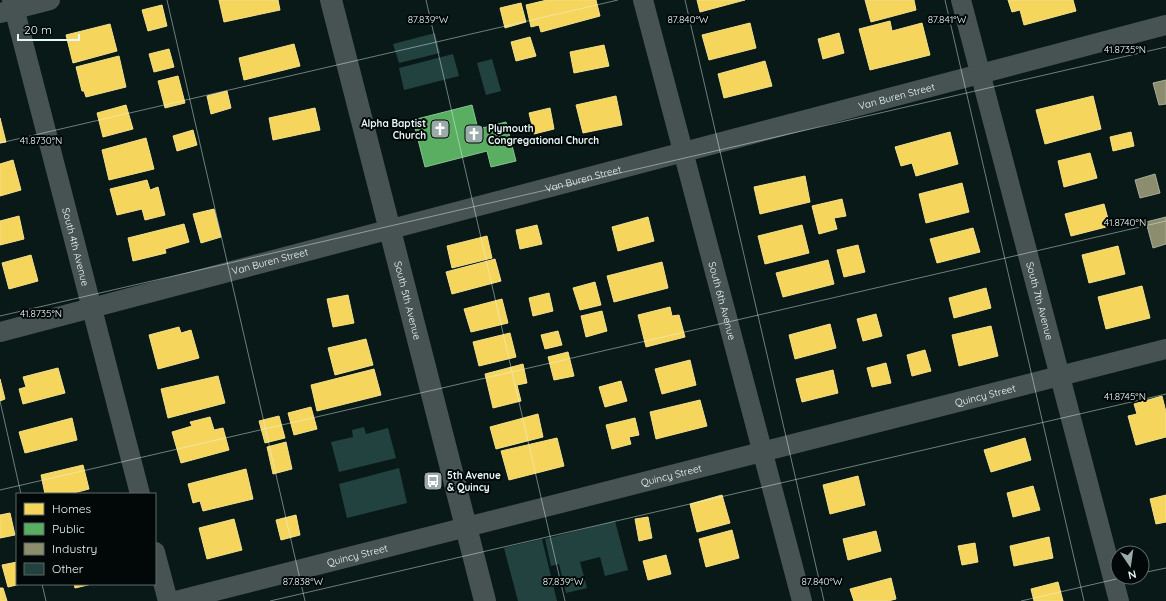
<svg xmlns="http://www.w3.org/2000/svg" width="1166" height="601" font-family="Quicksand,sans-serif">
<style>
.homes{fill:#f6d55c;stroke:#f2e08a}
.public{fill:#5aae61;stroke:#85c48e}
.industry{fill:#8c8c6e;stroke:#a8ad97}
.building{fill:#224240}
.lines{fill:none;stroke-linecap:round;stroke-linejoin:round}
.minor{stroke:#475352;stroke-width:20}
.tertiary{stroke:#475352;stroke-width:22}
.ticks{fill:none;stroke:#e8f9f7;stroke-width:1;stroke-opacity:0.45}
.labels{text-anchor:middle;stroke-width:4;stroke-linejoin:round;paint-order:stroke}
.street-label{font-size:10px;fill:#e8f9f7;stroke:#010807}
.poi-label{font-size:10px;font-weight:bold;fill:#e8f9f7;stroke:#010807;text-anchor:start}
.ticks-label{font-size:10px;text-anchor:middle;fill:#e8f9f7;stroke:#010807;stroke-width:4;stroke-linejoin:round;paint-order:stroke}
</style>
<rect width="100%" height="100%" fill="#091918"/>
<g class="homes">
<polygon points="219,0 278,0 280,10 224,22"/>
<polygon points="547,0 596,0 600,16 541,32 539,25 531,27 526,5"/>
<polygon points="697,0 745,0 700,12"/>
<polygon points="865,0 914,0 916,10 871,22"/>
<polygon points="1008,0 1073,0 1076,11 1024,25 1020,10 1012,12"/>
<polygon points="521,3 526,22 505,28 500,8"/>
<polygon points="162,5 167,26 148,31 142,10"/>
<polygon points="890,21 892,31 922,23 930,55 870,70 859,29"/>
<polygon points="750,23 756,48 709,60 702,35"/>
<polygon points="110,24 117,51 73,63 66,35"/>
<polygon points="839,33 844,53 823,59 818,39"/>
<polygon points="530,37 536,56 516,61 511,42"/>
<polygon points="294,44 300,66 244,80 239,58"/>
<polygon points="604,45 609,66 574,73 570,52"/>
<polygon points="169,49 174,67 154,72 149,54"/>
<polygon points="119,56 126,87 86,97 84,91 82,91 76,67"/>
<polygon points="765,61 772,86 724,98 718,74"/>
<polygon points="178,76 185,103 165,108 158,81"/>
<polygon points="227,91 231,108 211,114 207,96"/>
<polygon points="616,96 622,125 583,133 576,105"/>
<polygon points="1093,96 1101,129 1045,144 1036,110"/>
<polygon points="126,105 133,129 103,137 97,113"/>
<polygon points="315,108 320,130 273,140 269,118"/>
<polygon points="550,108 554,129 534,134 529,113"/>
<polygon points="0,118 6,142 0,143"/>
<polygon points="193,130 197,145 177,151 173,136"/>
<polygon points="950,132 958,164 916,176 912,163 901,166 895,147"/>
<polygon points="1131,132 1134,146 1113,151 1110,137"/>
<polygon points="146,138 154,169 109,180 102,150"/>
<polygon points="1090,153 1097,178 1064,187 1058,161"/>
<polygon points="13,160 21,190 0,196 0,164"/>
<polygon points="805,176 810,202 760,214 754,187"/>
<polygon points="147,180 150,190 158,187 165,215 145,220 142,209 117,215 110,189"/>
<polygon points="962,183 969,212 926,223 919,194"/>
<polygon points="842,199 846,216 834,218 837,229 819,234 812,206"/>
<polygon points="1104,204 1110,226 1071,236 1065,214"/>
<polygon points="214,209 221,237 201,243 193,214"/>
<polygon points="19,216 24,239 0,245 0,221"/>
<polygon points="648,217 654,241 618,251 612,227"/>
<polygon points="184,224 189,242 165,249 166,253 133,261 128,238"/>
<polygon points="537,225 542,244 520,249 516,230"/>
<polygon points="802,225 809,253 765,264 758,236"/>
<polygon points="973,228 980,252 937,263 930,239"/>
<polygon points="487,236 492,258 452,268 447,246"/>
<polygon points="858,245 865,272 844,277 837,250"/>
<polygon points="1118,246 1125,274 1089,283 1082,255"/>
<polygon points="31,255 38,281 9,289 2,263"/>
<polygon points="495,259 501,281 452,294 446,272"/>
<polygon points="828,260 834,284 783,297 776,273"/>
<polygon points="662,262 668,288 614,302 607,276"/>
<polygon points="595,282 601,305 580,310 573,288"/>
<polygon points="1142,286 1150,318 1106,329 1098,297"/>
<polygon points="986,288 991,308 954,318 949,298"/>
<polygon points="549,293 553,311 533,316 529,298"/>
<polygon points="348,295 354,323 333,327 327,299"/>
<polygon points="502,299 508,323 471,332 464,309"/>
<polygon points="670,307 672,316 679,315 685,337 646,347 638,315"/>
<polygon points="602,311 607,331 586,337 581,316"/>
<polygon points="876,314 882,336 863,341 857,319"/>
<polygon points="830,324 836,348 795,359 789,335"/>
<polygon points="991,326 998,356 959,366 952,335"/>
<polygon points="179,327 181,333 191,330 199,358 158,369 149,335"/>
<polygon points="558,331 562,345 545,349 541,335"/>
<polygon points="510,333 516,357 479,366 473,342"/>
<polygon points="366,339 373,365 335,375 328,348"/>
<polygon points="925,350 931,371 912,376 907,355"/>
<polygon points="568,352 574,376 554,380 548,357"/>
<polygon points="690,360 696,385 662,394 655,369"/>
<polygon points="886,363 891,383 872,387 867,368"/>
<polygon points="523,364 527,383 517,385 521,401 493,408 485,374"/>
<polygon points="58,368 65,393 23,404 19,389 26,387 23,377"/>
<polygon points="374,369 381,395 317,411 311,385"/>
<polygon points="833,370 838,393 802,402 796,379"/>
<polygon points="218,376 225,403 168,418 161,389"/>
<polygon points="0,379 5,399 0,401"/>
<polygon points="621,381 627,401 605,407 599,387"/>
<polygon points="1162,396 1166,412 1166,437 1136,445 1128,416 1137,414 1134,404"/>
<polygon points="700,400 707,426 656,439 650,412"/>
<polygon points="311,407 317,429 294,435 288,413"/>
<polygon points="538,414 543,437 496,449 490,427"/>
<polygon points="279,416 285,438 265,443 259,421"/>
<polygon points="210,417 214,430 223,428 229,450 181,463 172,432 192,426 190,422"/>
<polygon points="72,418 77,440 25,453 19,432"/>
<polygon points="635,418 639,435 629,437 631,444 612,449 606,425"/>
<polygon points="557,438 564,466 509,480 501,451"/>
<polygon points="1025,438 1031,460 991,472 984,450"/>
<polygon points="286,442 292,469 273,474 267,447"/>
<polygon points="83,465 89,489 70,494 45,494 41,475"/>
<polygon points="246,469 253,499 203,511 200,501 193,503 188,484"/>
<polygon points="858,476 865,505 830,514 823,485"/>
<polygon points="1033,486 1040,510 1013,517 1007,493"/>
<polygon points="722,495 730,523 697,532 690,504"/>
<polygon points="1166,495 1166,522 1156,524 1150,499"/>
<polygon points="10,513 15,535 0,538 0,515"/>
<polygon points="296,515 300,535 281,540 276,520"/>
<polygon points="648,517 652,538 639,541 635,519"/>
<polygon points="234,519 242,550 207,559 199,528"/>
<polygon points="732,530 739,558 706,567 699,539"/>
<polygon points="876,531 881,551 848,560 843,539"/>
<polygon points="1049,537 1053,558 1014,566 1010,546"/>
<polygon points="975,543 978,562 962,565 958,546"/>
<polygon points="666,555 671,574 648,580 643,561"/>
<polygon points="17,562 17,584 21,584 8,587 2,565"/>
<polygon points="891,578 896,599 888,601 854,601 850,589"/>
<polygon points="1058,582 1063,601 1034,601 1031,589"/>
<polygon points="74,584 92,584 75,588"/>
<polygon points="0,588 3,588 7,601 0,601"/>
</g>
<polygon class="public" points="472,105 478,129 506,122 516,161 491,167 487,151 425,167 413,120"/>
<g class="industry">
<polygon points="1166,80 1166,104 1159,105 1153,83"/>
<polygon points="1155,174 1160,193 1140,198 1135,180"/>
<polygon points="1166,217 1166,244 1153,248 1146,222"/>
</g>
<g class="building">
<polygon points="435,33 440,53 399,63 393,44"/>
<polygon points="453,54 459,76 404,90 399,68"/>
<polygon points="492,59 501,91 486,95 477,63"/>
<polygon points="364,427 366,434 388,428 396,458 339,472 331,442 353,437 352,430"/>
<polygon points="399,468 407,503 347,518 339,484"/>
<polygon points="615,521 628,570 605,576 600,557 580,562 587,588 566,593 559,564 551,566 545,539"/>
<polygon points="542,539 557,601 518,601 504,548"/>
</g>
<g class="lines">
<g class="minor">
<path id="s1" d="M12,0L140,494"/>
<path id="s2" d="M643,0L802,601"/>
<path id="s3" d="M961,0L1119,601"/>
<polyline points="0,13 50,0"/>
<path id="s4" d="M0,332L1166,25"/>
<polyline points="155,552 168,601"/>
<path id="s5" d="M176,601L1166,349"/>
</g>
<path class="tertiary" id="s6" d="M331,0L485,601"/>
</g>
<path class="ticks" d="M167,0L305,601M426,0L565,601M685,0L824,601M945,0L1084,601M0,143L618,0M0,316L1166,47M0,401L21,494M0,490L1166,221M1142,573L1166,568M42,584L46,601M270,601L1166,394M1021,601L1125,577"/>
<defs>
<g id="church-square" transform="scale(1)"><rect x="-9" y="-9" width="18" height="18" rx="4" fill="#9aaba9" stroke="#010807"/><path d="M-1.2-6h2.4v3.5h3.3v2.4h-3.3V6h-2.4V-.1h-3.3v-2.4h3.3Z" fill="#fff"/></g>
<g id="bus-square" transform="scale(1)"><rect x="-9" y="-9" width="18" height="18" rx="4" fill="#9aaba9" stroke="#010807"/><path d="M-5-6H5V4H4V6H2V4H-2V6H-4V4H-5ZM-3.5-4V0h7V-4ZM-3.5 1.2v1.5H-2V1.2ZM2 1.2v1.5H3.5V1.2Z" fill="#fff"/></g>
</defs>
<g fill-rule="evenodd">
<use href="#church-square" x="440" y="129"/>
<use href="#church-square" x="474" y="134"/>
<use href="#bus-square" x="433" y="481"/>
</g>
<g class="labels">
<g class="street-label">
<text dy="4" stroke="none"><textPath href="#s4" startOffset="927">Van Buren Street</textPath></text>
<text dy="4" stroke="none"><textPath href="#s4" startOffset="603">Van Buren Street</textPath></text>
<text dy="4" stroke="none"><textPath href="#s1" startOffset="255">South 4th Avenue</textPath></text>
<text dy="4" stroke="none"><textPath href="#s4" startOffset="279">Van Buren Street</textPath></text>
<text dy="4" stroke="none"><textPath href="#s6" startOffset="310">South 5th Avenue</textPath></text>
<text dy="4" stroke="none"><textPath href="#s3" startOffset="311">South 7th Avenue</textPath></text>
<text dy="4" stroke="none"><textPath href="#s2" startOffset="311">South 6th Avenue</textPath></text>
<text dy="4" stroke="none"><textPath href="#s5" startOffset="835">Quincy Street</textPath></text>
<text dy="4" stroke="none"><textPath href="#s5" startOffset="511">Quincy Street</textPath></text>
<text dy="4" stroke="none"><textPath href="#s5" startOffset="187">Quincy Street</textPath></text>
</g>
<g class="poi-label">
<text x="426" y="127" text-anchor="end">Alpha Baptist<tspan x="426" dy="12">Church</tspan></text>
<text x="488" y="132">Plymouth<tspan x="488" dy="12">Congregational Church</tspan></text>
<text x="447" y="479">5th Avenue<tspan x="447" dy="12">&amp; Quincy</tspan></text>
</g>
</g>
<g class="ticks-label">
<text x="428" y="23">87.839°W</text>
<text x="688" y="23">87.840°W</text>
<text x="947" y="23">87.841°W</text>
<text x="1125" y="53">41.8735°N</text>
<text x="41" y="144">41.8730°N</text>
<text x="1125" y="226">41.8740°N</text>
<text x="41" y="317">41.8735°N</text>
<text x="1125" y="400">41.8745°N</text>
<text x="303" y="585">87.838°W</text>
<text x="563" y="585">87.839°W</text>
<text x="822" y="585">87.840°W</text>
</g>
<rect x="16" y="493" width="140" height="92" fill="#010807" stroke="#5d6867"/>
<rect x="24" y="503" width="20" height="12" fill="#f6d55c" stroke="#5d6867"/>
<text x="52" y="513" font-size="12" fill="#e8f9f7">Homes</text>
<rect x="24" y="523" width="20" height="12" fill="#5aae61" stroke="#5d6867"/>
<text x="52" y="533" font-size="12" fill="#e8f9f7">Public</text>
<rect x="24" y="543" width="20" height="12" fill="#8c8c6e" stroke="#5d6867"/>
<text x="52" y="553" font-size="12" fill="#e8f9f7">Industry</text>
<rect x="24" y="563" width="20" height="12" fill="#224240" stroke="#5d6867"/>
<text x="52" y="573" font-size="12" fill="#e8f9f7">Other</text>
<g transform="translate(1130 565) rotate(167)"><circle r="19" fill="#010807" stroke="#5d6867"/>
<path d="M0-3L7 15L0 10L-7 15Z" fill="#9aaba9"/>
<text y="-6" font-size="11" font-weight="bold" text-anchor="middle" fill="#e8f9f7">N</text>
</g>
<path d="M18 34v6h61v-6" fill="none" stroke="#e8f9f7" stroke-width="2"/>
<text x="24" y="34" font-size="12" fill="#e8f9f7" stroke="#010807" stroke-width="3" paint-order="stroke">20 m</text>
</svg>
